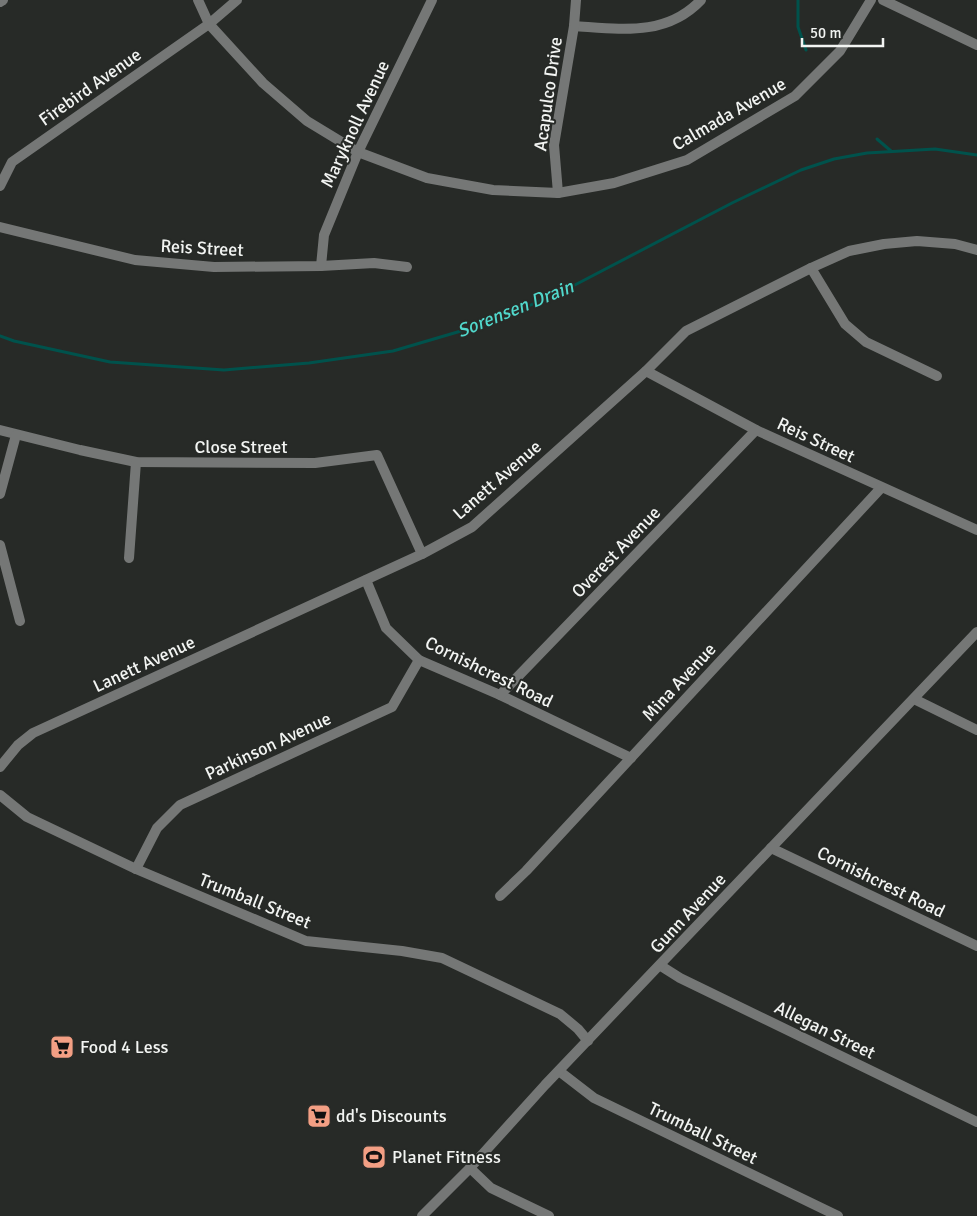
<svg xmlns="http://www.w3.org/2000/svg" width="977" height="1216" font-family="Signika,sans-serif">
<style>
.lines{fill:none;stroke-linecap:round;stroke-linejoin:round}
.stream{stroke:#00524c;stroke-width:3}
.minor{stroke:#757776;stroke-width:10}
.tertiary{stroke:#757776;stroke-width:10}
.labels{text-anchor:middle;stroke-width:4;stroke-linejoin:round;paint-order:stroke}
.street-label{font-size:18px;fill:#f2f4f2;stroke:#272a27}
.poi-label{font-size:18px;fill:#f2f4f2;stroke:#272a27;text-anchor:start}
.water-label{font-size:19px;font-style:italic;fill:#51d8cc;stroke:#272a27}
</style>
<rect width="100%" height="100%" fill="#272a27"/>
<g class="lines">
<g class="stream">
<polyline points="798,0 798,27 806,50"/>
<polyline points="877,139 891,151"/>
<polyline points="0,336 14,341 110,362 224,370 309,363 393,351 495,321 571,287 732,203 801,170 834,159 867,153 935,149 977,155"/>
</g>
<g class="minor">
<polyline points="198,0 209,24 263,83 307,121 358,152 427,178 493,190 558,193 614,183 687,160 795,96 840,51 871,0"/>
<polyline points="883,0 977,45"/>
<polyline points="0,2 3,0"/>
<path d="M574,26C620,29 666,37 701,0"/>
<polyline points="0,186 12,162 209,24 237,0"/>
<polyline points="558,193 554,145 574,26 576,0"/>
<polyline points="0,227 135,260 214,267 321,266 374,263 407,267"/>
<polyline points="321,266 324,235 358,152 432,0"/>
<polyline points="811,268 845,324 866,342 937,376"/>
<polyline points="646,371 756,430 977,530"/>
<polyline points="0,430 80,450 136,462 315,463 377,455 422,554"/>
<polyline points="0,494 16,435"/>
<polyline points="0,545 20,621"/>
<polyline points="129,558 136,462"/>
<polyline points="366,580 386,628 419,660 500,695 631,758"/>
<polyline points="500,695 756,430"/>
<polyline points="914,699 977,730"/>
<polyline points="0,767 18,745 33,733 422,554 472,527 646,371 686,331 811,268 849,251 884,244 917,241 955,244 977,250"/>
<polyline points="0,795 27,817 136,869 306,941 402,951 442,958 560,1014 578,1029 588,1041"/>
<polyline points="771,848 977,946"/>
<polyline points="136,869 157,828 180,805 392,707 419,660"/>
<polyline points="500,896 526,871 881,488"/>
<polyline points="661,966 680,978 977,1122"/>
<polyline points="559,1071 594,1098 838,1216"/>
<polyline points="470,1168 491,1188 549,1216"/>
</g>
<polyline class="tertiary" points="422,1216 470,1168 545,1085 977,632"/>
</g>
<defs>
<g id="supermarket-square" transform="scale(1.25)"><rect x="-9" y="-9" width="18" height="18" rx="4" fill="#f39f84" stroke="#272a27"/><path d="M-6-5.5h2.5l.6 2H6L4.5 2H-2.5L-4.4-4H-6ZM-1.5 3.2a1.3 1.3 0 1 0 .1 0ZM3 3.2a1.3 1.3 0 1 0 .1 0Z" fill="#111"/></g>
<g id="stadium-square" transform="scale(1.25)"><rect x="-9" y="-9" width="18" height="18" rx="4" fill="#f39f84" stroke="#272a27"/><path d="M0-5a6.5 5 0 1 0 0 10a6.5 5 0 1 0 0-10ZM-3.5-1.8h7v3.6h-7Z" fill="#111"/></g>
</defs>
<g fill-rule="evenodd">
<use href="#supermarket-square" x="62" y="1047"/>
<use href="#supermarket-square" x="319" y="1116"/>
<use href="#stadium-square" x="374" y="1157"/>
</g>
<g class="labels">
<g class="street-label">
<text transform="translate(90 87) rotate(-35)" y="6">Firebird Avenue</text>
<text transform="translate(548 94) rotate(-82)" y="6">Acapulco Drive</text>
<text transform="translate(729 114) rotate(-30)" y="6">Calmada Avenue</text>
<text transform="translate(355 124) rotate(-65)" y="6">Maryknoll Avenue</text>
<text transform="translate(202 248) rotate(3)" y="6">Reis Street</text>
<text transform="translate(816 440) rotate(25)" y="6">Reis Street</text>
<text x="241" y="453">Close Street</text>
<text transform="translate(497 480) rotate(-41)" y="6">Lanett Avenue</text>
<text transform="translate(616 552) rotate(-46)" y="6">Overest Avenue</text>
<text transform="translate(144 664) rotate(-25)" y="6">Lanett Avenue</text>
<text transform="translate(489 672) rotate(26)" y="6">Cornishcrest Road</text>
<text transform="translate(679 682) rotate(-47)" y="6">Mina Avenue</text>
<text transform="translate(268 746) rotate(-25)" y="6">Parkinson Avenue</text>
<text transform="translate(881 882) rotate(26)" y="6">Cornishcrest Road</text>
<text transform="translate(255 901) rotate(22)" y="6">Trumball Street</text>
<text transform="translate(688 913) rotate(-47)" y="6">Gunn Avenue</text>
<text transform="translate(825 1030) rotate(26)" y="6">Allegan Street</text>
<text transform="translate(703 1133) rotate(26)" y="6">Trumball Street</text>
</g>
<g class="poi-label">
<text x="80" y="1053">Food 4 Less</text>
<text x="336" y="1122">dd's Discounts</text>
<text x="392" y="1163">Planet Fitness</text>
</g>
<g class="water-label">
<text transform="translate(515 308) rotate(-22)" y="7">Sorensen Drain</text>
</g>
</g>
<path d="M802 38v8h81v-8" fill="none" stroke="#f2f4f2" stroke-width="2.5"/>
<text x="810" y="38" font-size="15" fill="#f2f4f2" stroke="#272a27" stroke-width="4" paint-order="stroke">50 m</text>
</svg>
